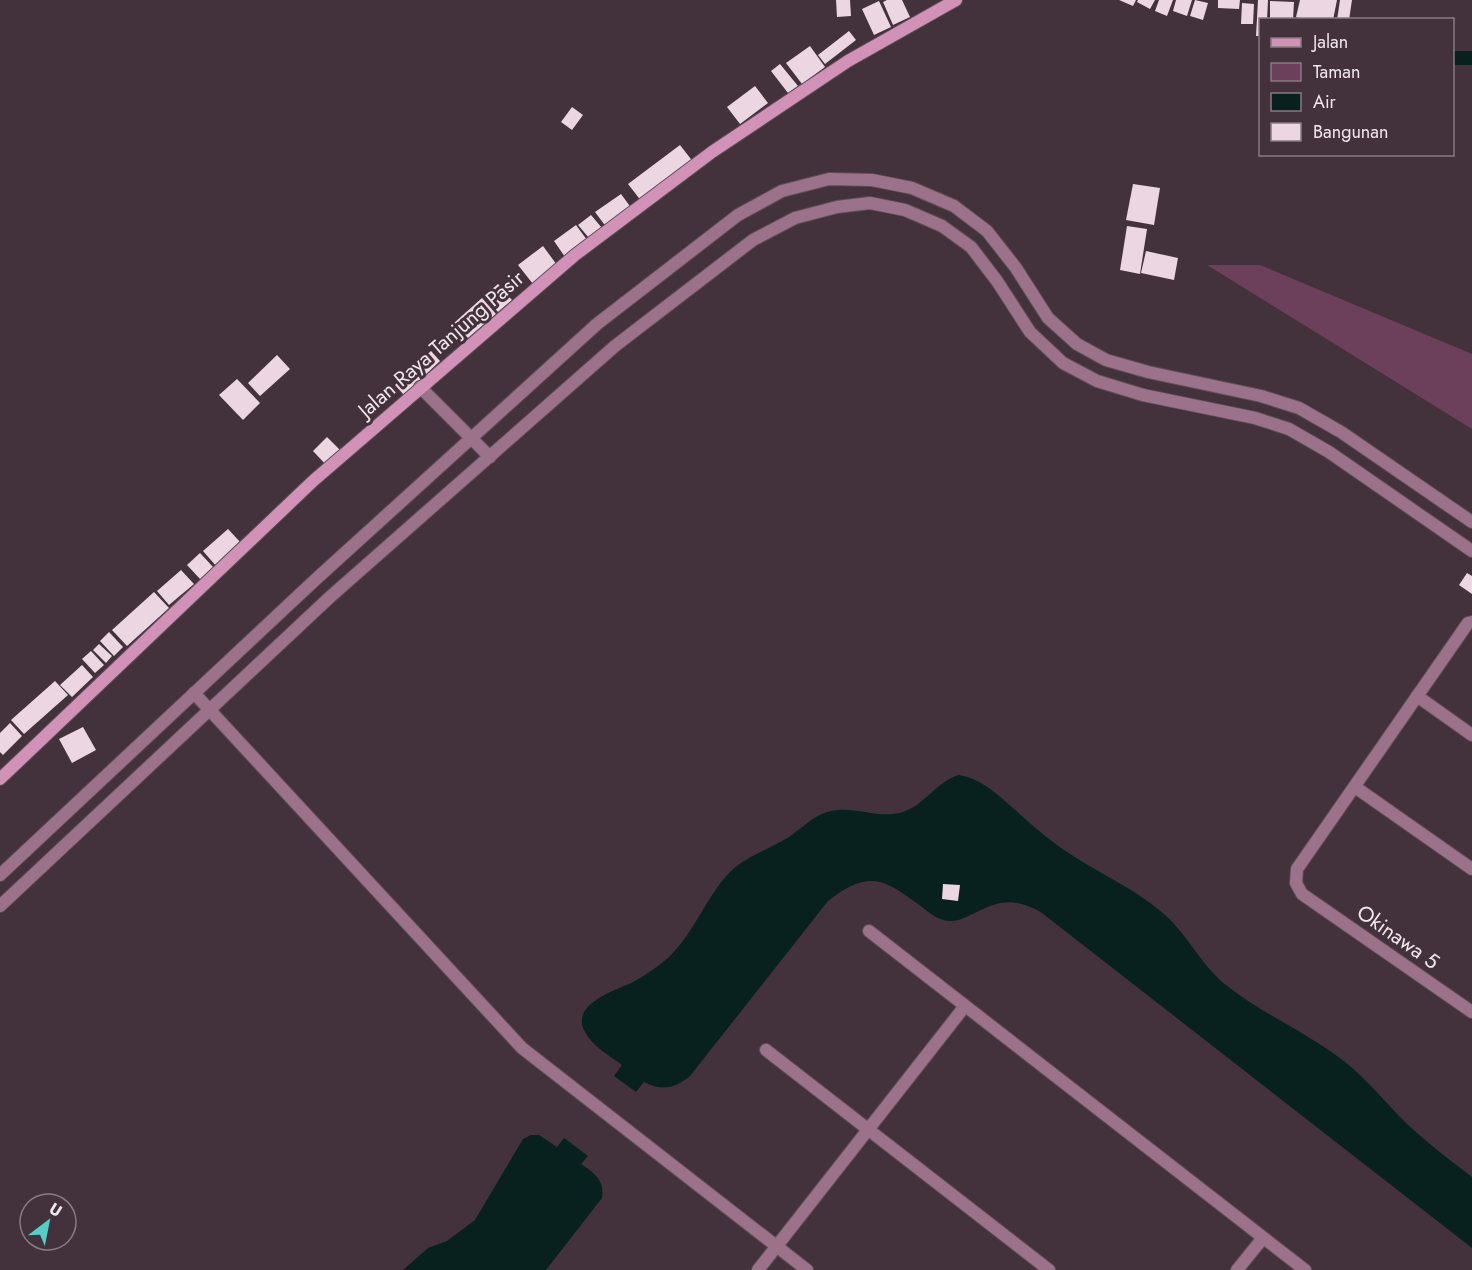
<svg xmlns="http://www.w3.org/2000/svg" width="1472" height="1270" font-family="Jost,sans-serif">
<style>
.green{fill:#6c3f5a}
.water{fill:#08201e}
.building{fill:#ebd6e2}
.lines{fill:none;stroke-linecap:round;stroke-linejoin:round}
.street-casing{stroke:#5f4f58;stroke-width:14}
.secondary-casing{stroke:#5f4f58;stroke-width:14}
.street{stroke:#9b728a;stroke-width:12}
.secondary{stroke:#d292b8;stroke-width:12}
.labels{text-anchor:middle;stroke-width:6;stroke-linejoin:round;paint-order:stroke}
.street-label{font-size:21px;fill:#f1e7ec;stroke:#43323c}
</style>
<rect width="100%" height="100%" fill="#43323c"/>
<polygon class="green" points="1207,265 1260,265 1472,354 1472,429"/>
<g class="water">
<rect x="1453" y="51" width="19" height="14"/>
<path d="M959,775C978,778 991,789 1005,801C1022,816 1039,832 1057,845C1091,870 1132,886 1164,914C1188,935 1201,965 1226,985C1261,1013 1302,1030 1337,1056C1361,1073 1379,1095 1399,1116C1421,1138 1447,1158 1472,1177V1248L1042,913C1018,899 1002,899 977,912C968,916 960,921 951,921C941,921 933,916 926,910C886,881 872,867 828,901L690,1076C674,1089 662,1091 644,1082L636,1092L614,1076L622,1065C610,1056 592,1046 585,1032C569,1003 618,990 635,981C647,974 659,966 669,957C694,933 706,897 730,872C746,856 770,849 789,837C801,829 813,816 827,812C853,804 877,820 903,812C926,804 937,781 959,775Z"/>
<path d="M531,1135H539L557,1147L564,1138L588,1156L581,1164C594,1173 605,1180 602,1198L546,1270H403L428,1248L447,1241L475,1220L523,1139Z"/>
</g>
<g class="building">
<polygon points="836,0 850,0 851,16 837,17"/>
<polygon points="887,0 902,0 910,17 893,25 883,2"/>
<polygon points="1119,0 1136,0 1133,6"/>
<polygon points="1138,0 1155,0 1150,9 1137,2"/>
<polygon points="1159,0 1173,0 1167,16 1155,11"/>
<polygon points="1176,0 1192,0 1187,16 1173,11"/>
<polygon points="1195,0 1208,3 1203,20 1190,16"/>
<polygon points="1218,0 1240,0 1239,9 1218,8"/>
<polygon points="1258,0 1268,0 1267,20 1260,20 1260,36 1256,36"/>
<polygon points="1300,0 1337,0 1333,20 1305,20 1296,17"/>
<polygon points="1340,0 1352,0 1349,20 1337,20"/>
<polygon points="879,1 891,27 874,35 862,9"/>
<polygon points="1270,1 1294,2 1293,20 1270,20"/>
<polygon points="1242,3 1254,4 1253,24 1241,24"/>
<polygon points="849,31 856,40 825,64 818,55"/>
<polygon points="810,46 825,67 802,84 786,63"/>
<polygon points="780,64 798,86 788,93 771,71"/>
<polygon points="755,86 768,103 740,124 727,107"/>
<polygon points="572,107 583,115 572,130 561,122"/>
<polygon points="680,145 694,163 642,202 628,184"/>
<polygon points="1133,184 1160,188 1154,225 1126,220"/>
<polygon points="621,194 632,209 607,228 595,212"/>
<polygon points="591,215 602,228 589,238 578,225"/>
<polygon points="576,225 587,240 565,257 554,241"/>
<polygon points="1127,226 1147,229 1140,274 1120,270"/>
<polygon points="543,246 557,265 533,284 518,265"/>
<polygon points="1146,251 1178,258 1174,280 1141,273"/>
<polygon points="498,284 512,300 498,312 484,296"/>
<polygon points="482,298 496,314 468,338 454,323"/>
<polygon points="431,351 440,361 404,395 395,385"/>
<polygon points="277,355 290,369 260,396 248,383"/>
<polygon points="237,379 260,403 243,420 219,395"/>
<polygon points="327,437 343,453 328,467 313,451"/>
<polygon points="228,529 242,544 217,567 203,551"/>
<polygon points="200,553 214,568 201,580 187,565"/>
<polygon points="181,570 194,584 169,605 157,591"/>
<polygon points="1467,573 1472,576 1472,594 1459,585"/>
<polygon points="154,592 169,608 127,646 112,630"/>
<polygon points="109,632 123,647 114,656 100,641"/>
<polygon points="99,644 112,656 106,663 93,650"/>
<polygon points="91,651 104,665 95,673 82,659"/>
<polygon points="82,665 93,677 72,697 60,685"/>
<polygon points="55,681 68,695 24,734 11,720"/>
<polygon points="10,723 22,736 3,755 0,752 0,733"/>
<polygon points="83,727 96,750 72,763 59,739"/>
<polygon points="943,884 960,885 958,901 942,899"/>
</g>
<g class="lines">
<g class="street-casing">
<g id="street">
<polyline points="420,387 490,457"/>
<polyline points="1472,622 1468,623 1297,869 1296,883 1302,894 1472,1012"/>
<polyline points="194,693 522,1048 807,1270"/>
<polyline points="1417,696 1472,735"/>
<polyline points="1355,787 1472,869"/>
<polyline points="0,875 315,580 597,324 738,215 782,191 829,179 872,180 912,188 954,206 987,231 1016,268 1048,318 1077,344 1106,360 1148,372 1261,396 1299,408 1341,432 1472,522"/>
<polyline points="0,906 330,597 615,346 753,240 795,218 837,207 870,203 905,210 942,226 971,247 997,281 1030,332 1063,363 1097,381 1143,395 1255,418 1289,429 1329,452 1472,551"/>
<polyline points="869,931 1305,1270"/>
<polyline points="766,1050 1049,1270"/>
<polyline points="758,1270 965,1006"/>
<polyline points="1237,1270 1263,1238"/>
</g>
</g>
<g class="secondary-casing">
<polyline id="secondary" points="0,779 313,481 575,255 712,152 848,61 956,0"/>
</g>
<use href="#street" class="street"/>
<use href="#secondary" class="secondary"/>
</g>
<g class="labels">
<g class="street-label">
<text transform="translate(441 344) rotate(-41)" y="7">Jalan Raya Tanjung Pasir</text>
<text transform="translate(1398 937) rotate(35)" y="7">Okinawa 5</text>
</g>
</g>
<rect x="1259" y="18" width="195" height="138" fill="#43323c" stroke="#897a82" stroke-width="1.5"/>
<rect x="1271" y="38" width="30" height="9" fill="#d292b8" stroke="#897a82" stroke-width="1.5"/>
<text x="1313" y="48" font-size="18" fill="#f1e7ec">Jalan</text>
<rect x="1271" y="63" width="30" height="18" fill="#6c3f5a" stroke="#897a82" stroke-width="1.5"/>
<text x="1313" y="78" font-size="18" fill="#f1e7ec">Taman</text>
<rect x="1271" y="93" width="30" height="18" fill="#08201e" stroke="#897a82" stroke-width="1.5"/>
<text x="1313" y="108" font-size="18" fill="#f1e7ec">Air</text>
<rect x="1271" y="123" width="30" height="18" fill="#ebd6e2" stroke="#897a82" stroke-width="1.5"/>
<text x="1313" y="138" font-size="18" fill="#f1e7ec">Bangunan</text>
<g transform="translate(48 1222) rotate(32)"><circle r="28" fill="#43323c" stroke="#897a82" stroke-width="1.5"/>
<path d="M0-4.5L10 22L0 15L-10 22Z" fill="#55cec6"/>
<text y="-9" font-size="16" font-weight="bold" text-anchor="middle" fill="#f1e7ec">U</text>
</g>
</svg>
